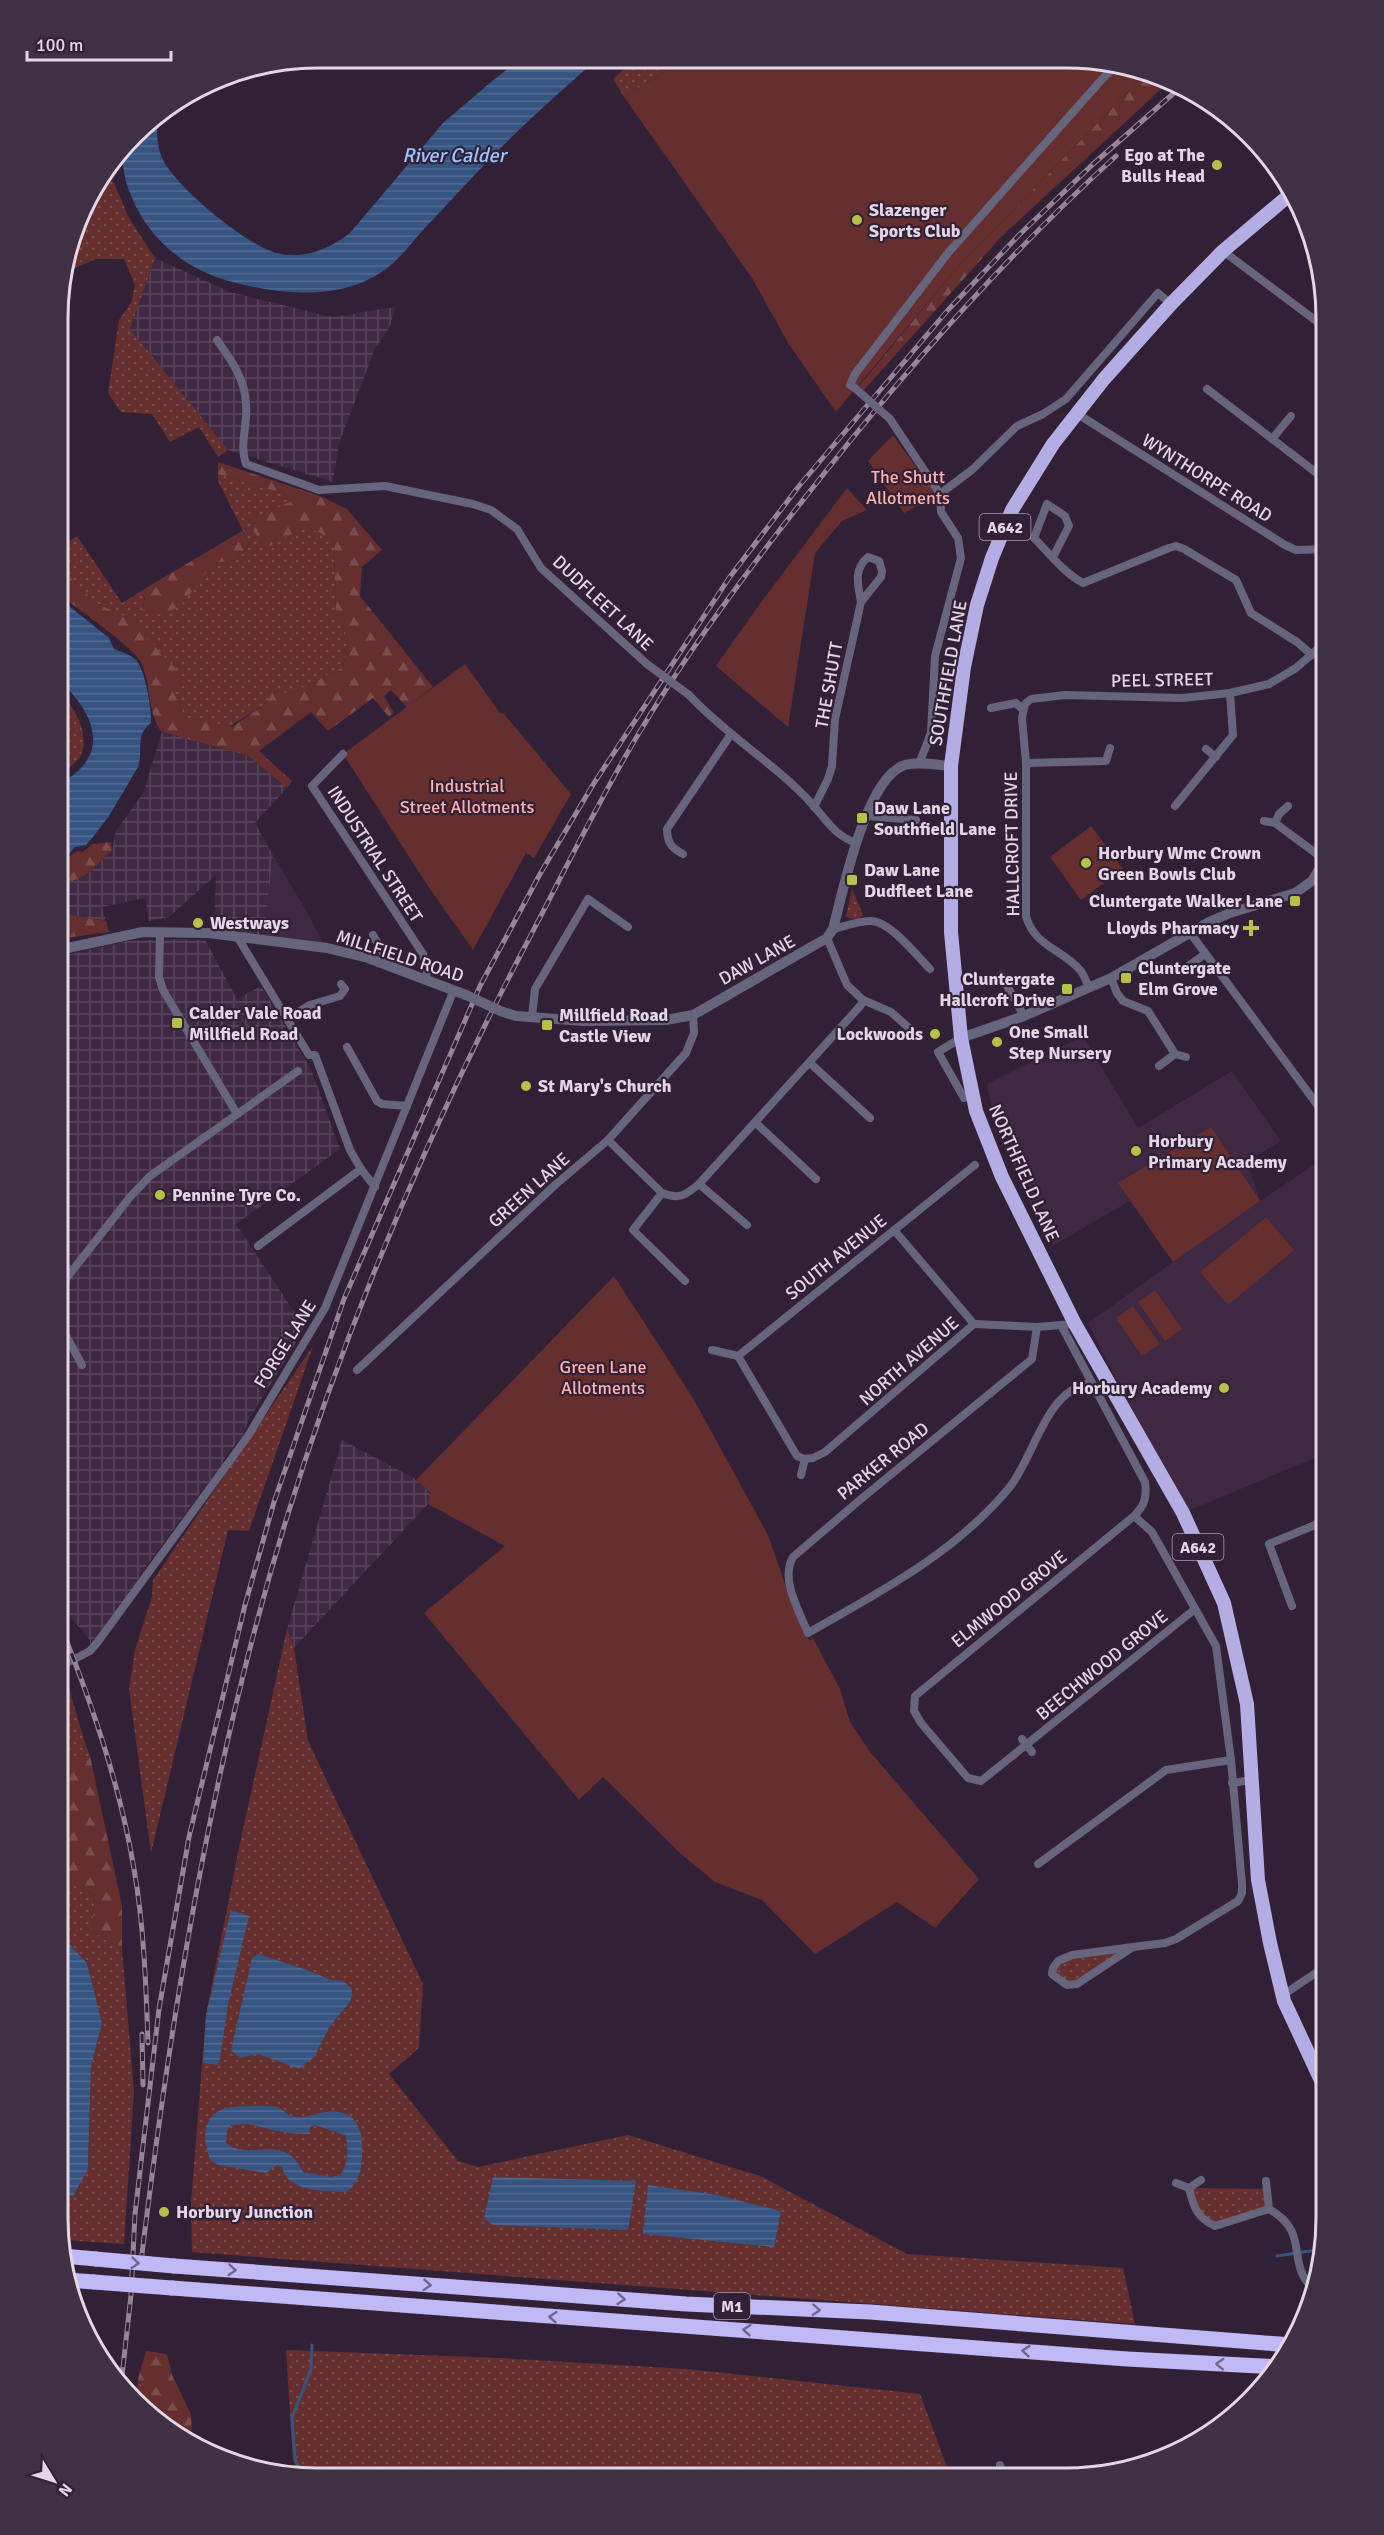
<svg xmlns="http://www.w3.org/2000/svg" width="1384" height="2535" font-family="Signika,sans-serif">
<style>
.built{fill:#3e2842}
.industrial{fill:url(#industrial-grid)}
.grass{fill:url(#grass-dots)}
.forest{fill:url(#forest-firs)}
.green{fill:#642f2e}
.water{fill:url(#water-rules);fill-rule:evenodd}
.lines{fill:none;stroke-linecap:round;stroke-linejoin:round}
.stream{stroke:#365482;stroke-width:3}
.minor{stroke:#67657d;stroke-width:8}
.tertiary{stroke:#67657d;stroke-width:10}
.trunk{stroke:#b4ade4;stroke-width:14}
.motorway{stroke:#c0b9f5;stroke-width:15}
.rail-casing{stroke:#948697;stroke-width:5}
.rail{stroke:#322136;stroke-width:3;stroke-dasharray:9;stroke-linecap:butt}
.minor-bridge{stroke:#67657d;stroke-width:8}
.tertiary-bridge{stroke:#67657d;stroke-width:10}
.motorway-bridge{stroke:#c0b9f5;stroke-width:15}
.oneway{stroke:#72658c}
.poi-dot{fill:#b5c249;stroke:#322136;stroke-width:2}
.labels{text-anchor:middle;stroke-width:4.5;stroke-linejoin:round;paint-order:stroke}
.shield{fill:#322136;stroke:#aea0b0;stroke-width:1.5}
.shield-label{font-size:16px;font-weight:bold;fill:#e3d7e5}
.poi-label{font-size:18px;font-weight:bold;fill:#e3d7e5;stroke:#322136;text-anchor:start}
.park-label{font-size:18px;fill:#ffb1ae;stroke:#322136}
.street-label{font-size:18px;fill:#e3d7e5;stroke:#322136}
.water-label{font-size:20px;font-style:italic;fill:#9ec4fd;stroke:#322136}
.rim{fill:none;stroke:#e3d7e5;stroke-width:3}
</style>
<defs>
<pattern id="industrial-grid" width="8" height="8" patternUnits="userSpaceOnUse" patternTransform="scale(1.5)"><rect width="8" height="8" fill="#3e2842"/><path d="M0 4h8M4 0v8" fill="none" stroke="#5a465d"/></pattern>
<pattern id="grass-dots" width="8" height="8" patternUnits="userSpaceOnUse" patternTransform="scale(1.5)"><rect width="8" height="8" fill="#642f2e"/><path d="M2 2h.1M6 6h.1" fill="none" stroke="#7a4c4c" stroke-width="1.8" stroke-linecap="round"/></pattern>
<pattern id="forest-firs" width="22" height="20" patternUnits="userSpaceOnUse" patternTransform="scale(1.5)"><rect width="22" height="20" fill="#642f2e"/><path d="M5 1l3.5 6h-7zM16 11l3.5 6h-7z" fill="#7a4c4c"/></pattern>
<pattern id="water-rules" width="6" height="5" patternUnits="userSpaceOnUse" patternTransform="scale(1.5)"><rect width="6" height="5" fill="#365482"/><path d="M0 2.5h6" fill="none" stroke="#536c94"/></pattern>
</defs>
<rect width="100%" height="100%" fill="#322136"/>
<g class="built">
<polygon points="273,855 308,914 323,943 264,935"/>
<polygon points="1083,1036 1138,1128 1232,1071 1281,1141 1247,1161 1260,1201 1327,1156 1327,1453 1183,1513 1088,1323 1173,1262 1130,1201 1054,1245 1023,1190 992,1110 987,1084"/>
</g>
<g class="industrial">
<polygon points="155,258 230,292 332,317 395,307 390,326 375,349 339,443 333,482 228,450 130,329"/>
<polygon points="162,732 248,756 287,788 255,823 273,855 264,935 214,928 216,875 169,917 149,921 145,898 102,907 106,921 58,913 61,887 89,873 112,850 116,831 143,793"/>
<polygon points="171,939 205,940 237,999 261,986 311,1069 340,1149 236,1224 305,1328 248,1421 243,1436 226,1455 220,1470 206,1485 143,1571 108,1628 90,1651 90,1640 72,1619 58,1590 58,957 129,941"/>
<polygon points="342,1440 414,1478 430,1492 428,1504 294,1648 287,1629"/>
</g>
<g class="grass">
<polygon points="635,59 686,59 624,97 613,79"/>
<polygon points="108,170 129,218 155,258 130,329 228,450 218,457 199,427 170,442 152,414 121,412 108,393 119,320 131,303 135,285 124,259 96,259 63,273 84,202"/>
<polygon points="218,474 299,498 252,520 306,526 334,539 336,616 348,638 343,667 291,694 274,691 264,705 229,727 185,717 175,694 128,618 96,603 59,566 59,548 77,536 122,603 146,588 143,610 198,581 213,563 237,560 250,545 218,481"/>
<path d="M59,692C73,704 89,732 82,752C79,762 67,770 59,775Z"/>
<polygon points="852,888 863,915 858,920 846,917"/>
<polygon points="313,1346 249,1531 228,1530 151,1853 129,1689 135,1650 152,1597 153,1580"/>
<polygon points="287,1629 294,1648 308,1741 423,1984 419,2048 389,2074 458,2161 478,2167 628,2135 760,2176 907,2254 1123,2268 1135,2324 192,2252 191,2203 206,2015 240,1843"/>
<path d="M58,1651C70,1686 77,1722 90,1756L58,1757V1707L60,1702L58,1686Z"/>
<polygon points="57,1875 95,1896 92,1931 122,1949 134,2092 124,2244 61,2240 57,2218 57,2190 61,2194 88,2169 91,2067 102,2023 87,1963 57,1931"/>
<polygon points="1133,1947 1077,1984 1058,1980 1053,1967 1058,1961"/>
<polygon points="1189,2188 1266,2189 1269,2209 1224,2225 1207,2223"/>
<polygon points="286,2350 500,2358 686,2369 920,2394 951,2478 301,2476 293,2461"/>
<polygon points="138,2379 144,2390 150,2393 146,2413 136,2402"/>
</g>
<g class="forest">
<polygon points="1147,72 1171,80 1002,236 864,390 859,386 956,269"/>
<path d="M218,462L320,496L347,509L382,550L362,567L360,596L433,687L407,707L391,690L384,696L394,713L389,717L373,698L328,731L311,712L259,751L292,781L287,788L248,756L162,732C148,716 151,683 141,662C133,647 75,607 59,594V566L96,603L128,618L182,675L175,694L185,717L232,727L264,705L274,691L291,694L343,667L348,638L336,617L334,540L306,526L270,546L257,539L251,520L298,498L218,474Z"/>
<polygon points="242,531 250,544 237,560 213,563 183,603 164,615 143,611 146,588"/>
<polygon points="111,842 112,850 89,873 61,887 58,897 59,860 67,858 77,851 82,852 93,844"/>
<polygon points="58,913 106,921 109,932 58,939"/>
<polygon points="90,1756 122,1906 122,1949 92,1931 95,1896 57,1875 58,1757"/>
<polygon points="146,2351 167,2354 172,2375 191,2414 192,2442 146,2413 150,2393 144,2390 138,2379"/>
</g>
<g class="green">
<polygon points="686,59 1117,62 1147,72 956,269 836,412 788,343 752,278 624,97"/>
<polygon points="893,435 937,496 904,513 868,461"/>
<polygon points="847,488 867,510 842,521 815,553 788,727 716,666 759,605"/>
<polygon points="465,664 500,713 504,714 571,794 534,858 526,853 473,950 428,886 343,754"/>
<polygon points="1091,826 1123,869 1081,900 1050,857"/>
<polygon points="1211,1127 1260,1201 1173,1262 1118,1183"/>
<polygon points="1266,1217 1294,1250 1228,1305 1200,1272"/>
<polygon points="614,1276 693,1398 768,1535 792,1604 809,1640 813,1638 840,1689 850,1722 871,1753 979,1879 935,1928 897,1902 815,1954 762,1900 715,1882 681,1854 603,1777 579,1800 424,1613 505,1546 428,1504 430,1492 416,1480"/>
<polygon points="1155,1290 1182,1329 1165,1341 1138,1302"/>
<polygon points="1133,1306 1160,1344 1142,1356 1116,1318"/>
</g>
<g class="water">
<path d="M527,58L597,59C559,93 520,127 484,165C463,187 443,209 422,231C411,244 400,258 387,268C343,302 279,295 229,281C181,268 143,234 127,185C124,175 123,164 121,154L145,122L157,115C157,130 156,146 163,160C176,187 247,246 277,253C303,260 330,249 350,233L443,123L491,82L519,60Z"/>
<path d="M59,598L109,638L114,649C121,652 130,654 136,660C145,670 152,709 151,723C134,736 144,750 138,767L109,816L93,837L86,845L75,847L67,856L59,858V784C113,756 95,713 59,680Z"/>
<polygon points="231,1910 249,1916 228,2005 219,2065 203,2063 206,2015"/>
<polygon points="57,1931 87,1963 102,2023 91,2067 88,2169 73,2196 61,2194 57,2190"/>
<polygon points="258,1954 307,1970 331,1980 343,1981 352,1989 351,2001 330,2026 314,2057 299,2069 258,2054 240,2058 231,2050 252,1958"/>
<path d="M240,2106C251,2107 266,2104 277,2107C284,2110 289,2117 298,2117C306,2118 316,2113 325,2112C355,2108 363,2127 362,2152C362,2170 360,2181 346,2192C323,2190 288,2193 282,2167L277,2165L266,2173L218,2165L211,2161C204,2147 201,2122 217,2112C223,2108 232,2107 240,2106ZM248,2124L287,2133L309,2134L310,2127L315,2125L345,2135C349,2146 348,2166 340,2175L331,2177L303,2172C284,2131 251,2163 226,2143L227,2131L231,2125Z"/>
<polygon points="493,2177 636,2181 628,2230 493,2225 484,2218"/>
<polygon points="648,2185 717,2195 781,2211 774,2247 643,2234"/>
</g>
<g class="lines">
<g class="stream">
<polyline points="1277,2256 1323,2249"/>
<polyline points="303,2476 295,2459 292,2418 311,2369 312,2345"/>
</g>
<g class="minor">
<polyline points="1223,251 1327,329"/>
<path d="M217,340C231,360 245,378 246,404C248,425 239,444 246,464L319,490L385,486L473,504L491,510L517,529L541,568L647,664"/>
<polyline points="856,389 850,385 855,374 948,253 1105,76 1120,63"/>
<polyline points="1207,389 1327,481"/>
<polyline points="1076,413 1285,545 1296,550 1327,549"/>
<polyline points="890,419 940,494"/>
<polyline points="1272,439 1291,416"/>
<path d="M1053,557L1069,526L1065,516L1047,504L1034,538C1049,553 1064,573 1083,583L1169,548L1176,546L1184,549L1236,580L1251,613L1297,642L1312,655"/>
<path d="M689,695C727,736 776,764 813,805C826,820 836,837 857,843"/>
<polyline points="991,708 1016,703 1023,710"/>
<polyline points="1206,749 1216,757"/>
<polyline points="343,754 312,786 423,954 427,970 426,980"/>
<polyline points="1026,763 1106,761 1110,748"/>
<polyline points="919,764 931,733 935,656 961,558 958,538 941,512 940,494 973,469 1017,426 1043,414 1066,399 1158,293 1171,304"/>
<polyline points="1175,806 1233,735 1230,693"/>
<polyline points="1288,806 1279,814 1275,823 1325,860"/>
<path d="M814,807L828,779L832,766L835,719L861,602L881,577L882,571L879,561L868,557C853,570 858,585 861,602"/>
<polyline points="868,816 916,820"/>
<polyline points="1264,821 1275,823"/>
<path d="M683,854C671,848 667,842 667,829L731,734"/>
<path d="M833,929C845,926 859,921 871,921C890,921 917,956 930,969"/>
<polyline points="160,932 159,977 163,990 237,1114"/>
<polyline points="1191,934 1327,1118"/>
<polyline points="373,935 387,960 386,965"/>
<polyline points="238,938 309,1055 315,1055 350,1150 361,1169 375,1187"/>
<polyline points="1180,972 1205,954"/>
<polyline points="1001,975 1024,1016"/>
<polyline points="1111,978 1117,993 1123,1001 1148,1011 1175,1054"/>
<path d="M1089,987C1086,982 1084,974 1080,970C1062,949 1034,946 1026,916V763L1022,718L1025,704L1031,699L1065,695L1182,698L1230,693L1269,684L1296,668L1327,641"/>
<polyline points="863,1000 891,1012 909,1028"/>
<polyline points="532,1017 535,989 588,899 628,927"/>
<polyline points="287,1019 310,1005 340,996 345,989 341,984"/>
<polyline points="961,1038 938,1052 964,1098"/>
<polyline points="347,1047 377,1101 382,1104 407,1106"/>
<polyline points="810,1063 870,1118"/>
<polyline points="1159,1066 1175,1054 1186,1057"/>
<polyline points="756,1123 816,1179"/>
<path d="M608,1140L662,1193C679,1200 686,1195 699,1184L861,1005L863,1000L847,985L827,938"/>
<polyline points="699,1184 747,1225"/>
<polyline points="662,1193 633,1230 685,1281"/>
<polyline points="894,1230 974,1324"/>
<polyline points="258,1246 361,1169"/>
<polyline points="58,1289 130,1197 150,1176 298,1071"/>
<polyline points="58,1321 82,1365"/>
<path d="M1075,1324L1061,1325L1145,1482C1147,1497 1145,1505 1134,1516L1152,1532L1216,1646L1231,1760L1242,1884V1893L1238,1901L1176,1939L1165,1943L1133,1947L1077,1984L1067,1985L1052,1974L1053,1968L1058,1961L1072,1955L1133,1947"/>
<path d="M1037,1327L1032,1359L861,1499L793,1557C780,1579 799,1611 808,1633C880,1592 955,1553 1009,1488C1035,1456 1045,1391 1090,1383"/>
<polyline points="712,1350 738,1356 975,1165"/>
<polyline points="738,1356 797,1456 805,1459"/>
<polyline points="357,1370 555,1185 608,1140 686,1053 694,1033 693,1015"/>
<polyline points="801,1475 805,1459 813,1458 825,1452 974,1324 1037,1327 1061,1325"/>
<polyline points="1134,1516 915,1696 914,1711 921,1723 968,1778 981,1781 1195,1609"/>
<polyline points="1292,1606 1269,1544 1327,1520"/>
<polyline points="65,1664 90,1651 97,1643 248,1436 325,1308 453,992"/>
<polyline points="1022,1739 1032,1752"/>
<polyline points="1232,1783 1251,1780"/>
<polyline points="1038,1864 1166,1770 1231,1760"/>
<polyline points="1283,1995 1326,1966"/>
<polyline points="1266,2181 1269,2209"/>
<polyline points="1176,2183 1189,2188 1201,2180"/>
<path d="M1189,2188C1193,2206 1197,2218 1215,2226L1269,2209C1312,2233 1284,2263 1314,2289"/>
<polyline points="1000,2465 1004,2478"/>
</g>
<g class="tertiary">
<polyline points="58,950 143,932 208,933 327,948 368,958 466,995"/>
<path d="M503,1012L516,1016L584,1021L666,1020L693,1015L827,938L833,929C843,891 866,777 905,765C919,761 937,765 951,766"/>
<polyline points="961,1038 1024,1016 1111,978 1209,922 1230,913 1295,893 1312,881 1327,856"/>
</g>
<polyline class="trunk" points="1293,192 1223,251 1171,304 1104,379 1053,444 1012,510 992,558 977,605 964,667 951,766 951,932 961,1038 976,1111 1002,1177 1075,1324 1183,1513 1224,1603 1247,1704 1258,1880 1270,1943 1284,2001 1326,2091"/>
<g class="motorway">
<polyline points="63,2256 96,2259"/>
<polyline points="174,2266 686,2304 870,2312 1291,2345"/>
<polyline points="67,2280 94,2282"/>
<polyline points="172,2288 1127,2359 1279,2367"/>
</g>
<g class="rail-casing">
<g id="rail">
<path d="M58,1620C91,1700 120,1784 134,1869C144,1926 146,1985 148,2043"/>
<polyline points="142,2034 143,2085"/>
<path d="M141,2262C167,2049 200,1837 255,1629C317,1393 409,1170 521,954C560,880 596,805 639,733C694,641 759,555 826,471C915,359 1010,252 1116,156"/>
<polyline points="121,2385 131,2295 135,2214 159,2009 189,1837 245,1605 274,1502 344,1299 480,986 540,874 594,783 729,578 799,486 948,310 1019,235 1092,165 1183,85"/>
</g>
</g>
<use href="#rail" class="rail"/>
<g class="minor-bridge">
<polyline points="856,389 890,419"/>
<polyline points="647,664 689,695"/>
</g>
<polyline class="tertiary-bridge" points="466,995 503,1012"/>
<g class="motorway-bridge">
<polyline points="96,2259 174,2266"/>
<polyline points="94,2282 172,2288"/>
</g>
</g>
<defs><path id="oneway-chevron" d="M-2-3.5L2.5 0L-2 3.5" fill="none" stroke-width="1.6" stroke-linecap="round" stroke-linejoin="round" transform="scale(1.5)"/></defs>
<g class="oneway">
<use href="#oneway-chevron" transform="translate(135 2263) rotate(5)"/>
<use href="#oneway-chevron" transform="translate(232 2270) rotate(4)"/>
<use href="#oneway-chevron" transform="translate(427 2285) rotate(4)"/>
<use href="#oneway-chevron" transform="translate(621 2299) rotate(4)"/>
<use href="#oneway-chevron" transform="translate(816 2310) rotate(3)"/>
<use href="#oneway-chevron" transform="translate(553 2317) rotate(-176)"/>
<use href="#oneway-chevron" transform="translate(747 2330) rotate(-176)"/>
<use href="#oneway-chevron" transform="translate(1026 2351) rotate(-175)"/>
<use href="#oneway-chevron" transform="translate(1220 2364) rotate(-177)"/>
</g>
<g class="poi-dot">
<circle cx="1217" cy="165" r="6"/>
<circle cx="857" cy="220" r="6"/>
<rect x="856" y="812" width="12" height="12" rx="3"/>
<circle cx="1086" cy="863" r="6"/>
<rect x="846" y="874" width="12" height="12" rx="3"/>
<rect x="1289" y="895" width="12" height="12" rx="3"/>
<circle cx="198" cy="923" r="6"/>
<path d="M1248 919h6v6h6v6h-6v6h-6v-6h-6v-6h6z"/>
<rect x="1120" y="972" width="12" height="12" rx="3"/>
<rect x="1061" y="983" width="12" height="12" rx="3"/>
<rect x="171" y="1017" width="12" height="12" rx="3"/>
<rect x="541" y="1019" width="12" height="12" rx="3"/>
<circle cx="935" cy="1034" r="6"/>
<circle cx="997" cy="1042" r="6"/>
<circle cx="526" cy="1086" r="6"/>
<circle cx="1136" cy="1151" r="6"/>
<circle cx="160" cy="1195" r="6"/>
<circle cx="1224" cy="1388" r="6"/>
<circle cx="164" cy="2212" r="6"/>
</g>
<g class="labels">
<g class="shield">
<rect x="979.5" y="514" width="51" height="26" rx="4.5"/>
<rect x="1172.5" y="1534" width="51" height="26" rx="4.5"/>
<rect x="714" y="2293" width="36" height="26" rx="4.5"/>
</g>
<g class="shield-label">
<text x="1005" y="533">A642</text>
<text x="1198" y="1553">A642</text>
<text x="732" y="2312">M1</text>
</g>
<g class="poi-label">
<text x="1205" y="161" text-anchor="end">Ego at The<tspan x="1205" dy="21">Bulls Head</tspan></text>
<text x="869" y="216">Slazenger<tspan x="869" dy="21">Sports Club</tspan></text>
<text x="874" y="814">Daw Lane<tspan x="874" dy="21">Southfield Lane</tspan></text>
<text x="1098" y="859">Horbury Wmc Crown<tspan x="1098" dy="21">Green Bowls Club</tspan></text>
<text x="864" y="876">Daw Lane<tspan x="864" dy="21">Dudfleet Lane</tspan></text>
<text x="1283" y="907" text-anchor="end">Cluntergate Walker Lane</text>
<text x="210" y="929">Westways</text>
<text x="1239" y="934" text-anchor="end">Lloyds Pharmacy</text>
<text x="1138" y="974">Cluntergate<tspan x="1138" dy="21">Elm Grove</tspan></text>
<text x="1055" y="985" text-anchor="end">Cluntergate<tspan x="1055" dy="21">Hallcroft Drive</tspan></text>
<text x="189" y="1019">Calder Vale Road<tspan x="189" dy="21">Millfield Road</tspan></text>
<text x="559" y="1021">Millfield Road<tspan x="559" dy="21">Castle View</tspan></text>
<text x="1009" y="1038">One Small<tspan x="1009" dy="21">Step Nursery</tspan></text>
<text x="923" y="1040" text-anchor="end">Lockwoods</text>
<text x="538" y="1092">St Mary's Church</text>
<text x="1148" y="1147">Horbury<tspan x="1148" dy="21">Primary Academy</tspan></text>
<text x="172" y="1201">Pennine Tyre Co.</text>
<text x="1212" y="1394" text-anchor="end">Horbury Academy</text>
<text x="176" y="2218">Horbury Junction</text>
</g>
<g class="park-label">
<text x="908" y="483">The Shutt<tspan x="908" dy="21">Allotments</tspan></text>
<text x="467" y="792">Industrial<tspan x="467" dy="21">Street Allotments</tspan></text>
<text x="603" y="1373">Green Lane<tspan x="603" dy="21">Allotments</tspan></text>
</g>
<g class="street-label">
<text transform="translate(1207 478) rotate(32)" y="6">WYNTHORPE ROAD</text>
<text transform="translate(603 603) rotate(43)" y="6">DUDFLEET LANE</text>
<text transform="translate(948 673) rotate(-80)" y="6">SOUTHFIELD LANE</text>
<text transform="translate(1162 680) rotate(-1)" y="6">PEEL STREET</text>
<text transform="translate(829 685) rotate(-80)" y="6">THE SHUTT</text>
<text transform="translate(1012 844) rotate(-91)" y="6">HALLCROFT DRIVE</text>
<text transform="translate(375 854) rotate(57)" y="6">INDUSTRIAL STREET</text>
<text transform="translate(400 956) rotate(18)" y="6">MILLFIELD ROAD</text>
<text transform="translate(757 960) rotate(-29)" y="6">DAW LANE</text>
<text transform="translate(1024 1173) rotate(66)" y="6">NORTHFIELD LANE</text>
<text transform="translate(529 1190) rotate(-42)" y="6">GREEN LANE</text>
<text transform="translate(836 1257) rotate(-39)" y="6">SOUTH AVENUE</text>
<text transform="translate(285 1344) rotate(-58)" y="6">FORGE LANE</text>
<text transform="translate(909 1361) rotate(-41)" y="6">NORTH AVENUE</text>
<text transform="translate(883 1461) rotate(-39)" y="6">PARKER ROAD</text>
<text transform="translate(1009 1599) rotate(-39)" y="6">ELMWOOD GROVE</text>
<text transform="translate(1102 1665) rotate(-39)" y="6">BEECHWOOD GROVE</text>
</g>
<g class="water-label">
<text x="454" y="162">River Calder</text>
</g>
</g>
<path d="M0 0H1384V2535H0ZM318 68H1066A250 250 0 0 1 1316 318V2218A250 250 0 0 1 1066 2468H318A250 250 0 0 1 68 2218V318A250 250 0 0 1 318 68Z" fill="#403044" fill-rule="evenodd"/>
<path class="rim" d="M318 68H1066A250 250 0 0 1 1316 318V2218A250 250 0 0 1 1066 2468H318A250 250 0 0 1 68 2218V318A250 250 0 0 1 318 68Z"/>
<g transform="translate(54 2481) rotate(128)" stroke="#322136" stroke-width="4.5" paint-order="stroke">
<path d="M0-4.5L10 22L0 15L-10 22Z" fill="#e3d7e5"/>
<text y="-9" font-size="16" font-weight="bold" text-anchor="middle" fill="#e3d7e5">N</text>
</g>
<path d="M27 51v9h144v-9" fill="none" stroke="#e3d7e5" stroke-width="3"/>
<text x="36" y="51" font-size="18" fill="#e3d7e5" stroke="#322136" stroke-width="4.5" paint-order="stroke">100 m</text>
</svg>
